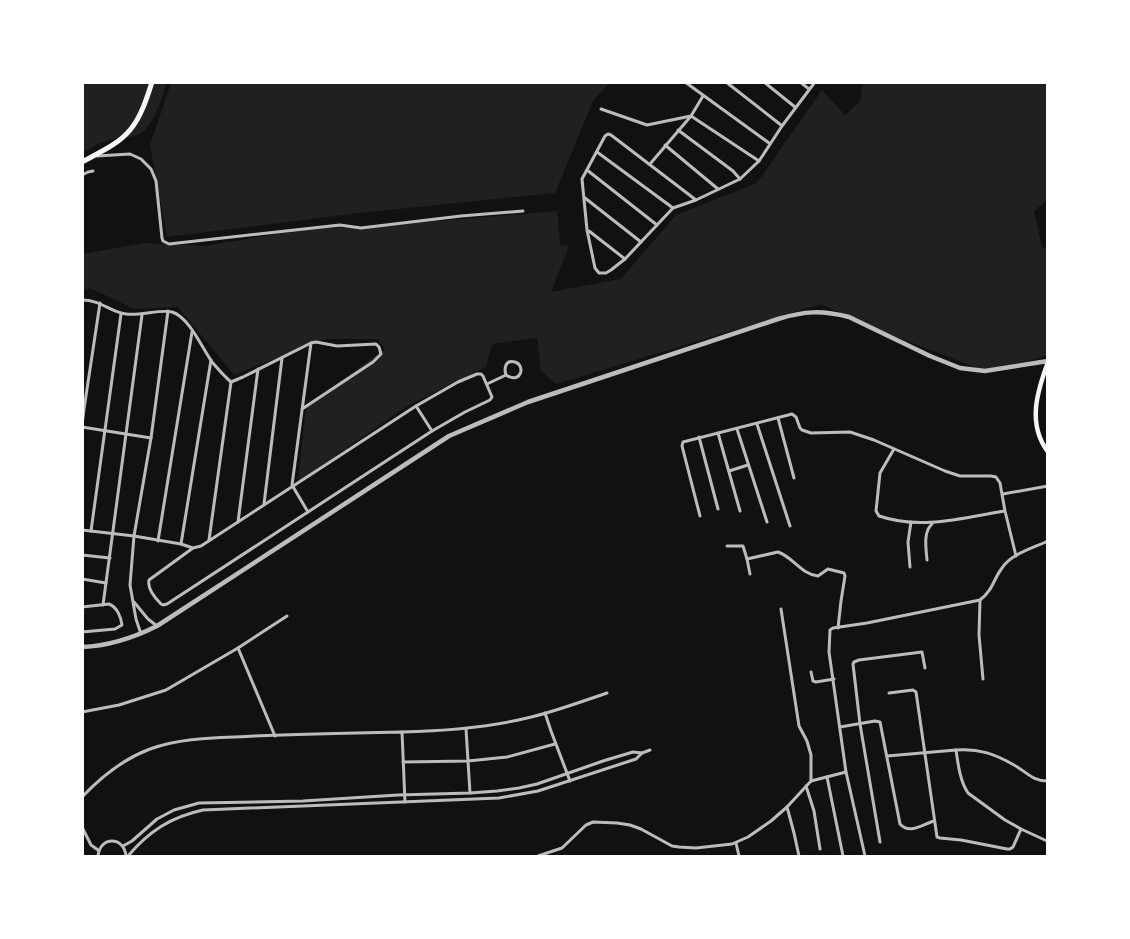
<svg xmlns="http://www.w3.org/2000/svg" width="1130" height="939" font-family="'Space Grotesk',sans-serif">
<style>
.green{fill:#202020}
.lines{fill:none;stroke-linecap:round;stroke-linejoin:round}
.minor{stroke:#bcbcbc;stroke-width:3}
.tertiary{stroke:#bcbcbc;stroke-width:4.5}
.secondary{stroke:#f5f5f5;stroke-width:4.5}
.primary{stroke:#f5f5f5;stroke-width:5}
</style>
<rect width="100%" height="100%" fill="#111"/>
<g class="green">
<path d="M82,83H167C162,97 154,125 141,133C133,139 122,136 113,139C102,141 92,147 83,153Z"/>
<polygon points="171,83 609,83 593,101 555,193 359,213 167,237 150,145"/>
<polygon points="863,83 1047,83 1047,200 1034,211 1042,247 1047,249 1047,356 985,371 871,327 821,304 556,384 541,371 537,338 492,344 486,367 407,406 298,482 306,406 385,349 377,339 325,339 234,375 178,307 134,309 90,288 83,290 83,254 144,243 205,246 318,227 356,228 557,211 560,245 569,246 551,292 621,279 676,215 757,183 822,90 845,115 860,101"/>
</g>
<g class="lines">
<g class="minor">
<polyline points="685,82 769,143"/>
<polyline points="726,82 781,125"/>
<polyline points="764,82 795,107"/>
<polyline points="800,82 809,89"/>
<polyline points="601,109 647,125 691,116 759,161"/>
<polyline points="678,130 733,171 740,179"/>
<polyline points="665,145 718,189"/>
<polyline points="597,152 673,208"/>
<polyline points="97,156 130,154 141,159 151,169 156,181 162,238 163,241 169,244 340,225 361,228 461,216 523,211"/>
<polyline points="650,164 691,116 703,96"/>
<polyline points="587,170 657,225"/>
<polyline points="82,175 88,172 93,171"/>
<polyline points="585,198 641,242"/>
<polyline points="696,200 611,135 608,134 605,136 582,179 587,230 595,268 599,273 606,273 611,270 625,259 673,208 696,200 740,179 759,161 782,126 815,82"/>
<polyline points="589,231 625,259"/>
<path d="M82,300C101,300 110,312 126,314C139,316 162,309 172,312C189,317 202,348 212,362C218,369 224,376 231,382L243,377L311,343"/>
<path d="M487,384L506,375C521,385 526,365 515,362C505,359 504,369 506,375"/>
<polyline points="416,406 432,431"/>
<polyline points="302,409 373,362 381,354 379,347 376,344 337,346 316,342 311,343 292,485 308,512"/>
<polyline points="778,418 794,478"/>
<polyline points="757,424 790,526"/>
<polyline points="82,425 84,409 100,303"/>
<polyline points="82,427 151,438"/>
<polyline points="737,429 767,522"/>
<polyline points="718,433 740,511"/>
<polyline points="699,437 718,509"/>
<path d="M894,449L880,473L876,511L879,516C920,530 962,518 1004,511"/>
<polyline points="729,471 748,465"/>
<polyline points="1003,494 1048,486"/>
<polyline points="264,504 282,358"/>
<polyline points="700,516 682,446 683,442 792,414 796,417 800,428 802,430 811,433 850,432 874,440 945,471 960,476 991,476 996,477 1000,483 1005,511 1016,556"/>
<polyline points="238,522 258,369"/>
<path d="M82,530L134,536L181,544L193,548L201,546L416,406L458,382L477,374H481L483,376L492,397L490,400L465,412L432,431L167,604L163,605L161,604C155,598 147,589 149,580L193,548"/>
<polyline points="91,531 121,314"/>
<polyline points="209,540 231,382"/>
<polyline points="158,541 192,332"/>
<polyline points="181,544 211,360"/>
<polyline points="727,546 743,546 747,559"/>
<polyline points="82,555 110,558"/>
<path d="M927,560C926,548 923,532 932,524"/>
<polyline points="910,567 908,542 911,522"/>
<path d="M750,574L747,559L778,552C793,557 802,575 818,576L828,569L844,573L845,576L841,601L838,628"/>
<polyline points="82,579 106,583"/>
<polyline points="980,600 979,635 983,679"/>
<polyline points="134,602 148,619 157,626"/>
<polyline points="103,605 142,315"/>
<path d="M82,607L109,604C117,607 121,617 122,625L115,629L82,632"/>
<polyline points="781,609 799,726 807,741 811,755 811,781"/>
<polyline points="141,634 136,619 130,585 134,536 151,438 168,311"/>
<polyline points="238,648 275,736"/>
<polyline points="811,672 813,681 816,682 834,679"/>
<polyline points="889,693 913,690 916,692 937,837 940,838 961,840 1007,849 1010,849 1013,847 1021,829"/>
<polyline points="82,712 119,705 166,690 238,648 287,616"/>
<polyline points="545,713 551,731 570,781"/>
<path d="M840,727L875,721L880,722L900,824C910,835 923,824 934,821"/>
<path d="M402,732C444,731 486,728 527,718C554,712 580,702 607,693"/>
<path d="M956,750C978,748 995,754 1014,765C1027,772 1032,781 1048,781"/>
<path d="M887,756L956,750C958,764 960,781 968,793L1005,820L1021,829L1047,841"/>
<polyline points="403,762 468,761 466,729"/>
<polyline points="827,777 843,856"/>
<polyline points="806,786 814,811 820,849"/>
<polyline points="470,793 468,761 507,757 555,744"/>
<path d="M82,797C101,777 123,759 150,749C183,737 219,738 254,736C304,734 353,733 402,732L405,802"/>
<polyline points="787,807 794,833 799,856"/>
<polyline points="82,827 91,845 98,850"/>
<polyline points="880,842 860,724 853,664 854,662 859,660 922,652 925,668"/>
<polyline points="736,843 739,856"/>
<polyline points="123,846 132,841 157,819 174,810 199,803 303,801 398,795 470,793 497,791 519,788 537,784 603,761 633,752 642,753 650,750"/>
<path d="M98,856C100,836 124,836 126,856"/>
<path d="M128,856C149,831 171,817 203,810L499,798L538,791L636,759L642,753"/>
<polyline points="538,856 562,848 586,825 593,822 617,823 630,825 641,829 672,846 679,847 696,848 732,844 748,837 771,821 787,807 811,781 846,772"/>
<path d="M865,856L846,772L829,652L830,630L833,628L867,623L980,600C993,590 993,580 1002,568C1011,554 1033,548 1048,541"/>
</g>
<path class="tertiary" d="M82,647C110,646 133,638 157,626L449,436L528,402L778,319C805,311 821,310 849,317L930,356L960,368L985,371L1048,361"/>
<path class="secondary" d="M1048,362C1037,392 1027,424 1048,452"/>
<path class="primary" d="M82,162C98,153 119,144 130,130C141,117 147,98 152,82"/>
</g>
<rect width="1130" height="939" fill="none" stroke="#ffffff" stroke-width="168"/>
</svg>
